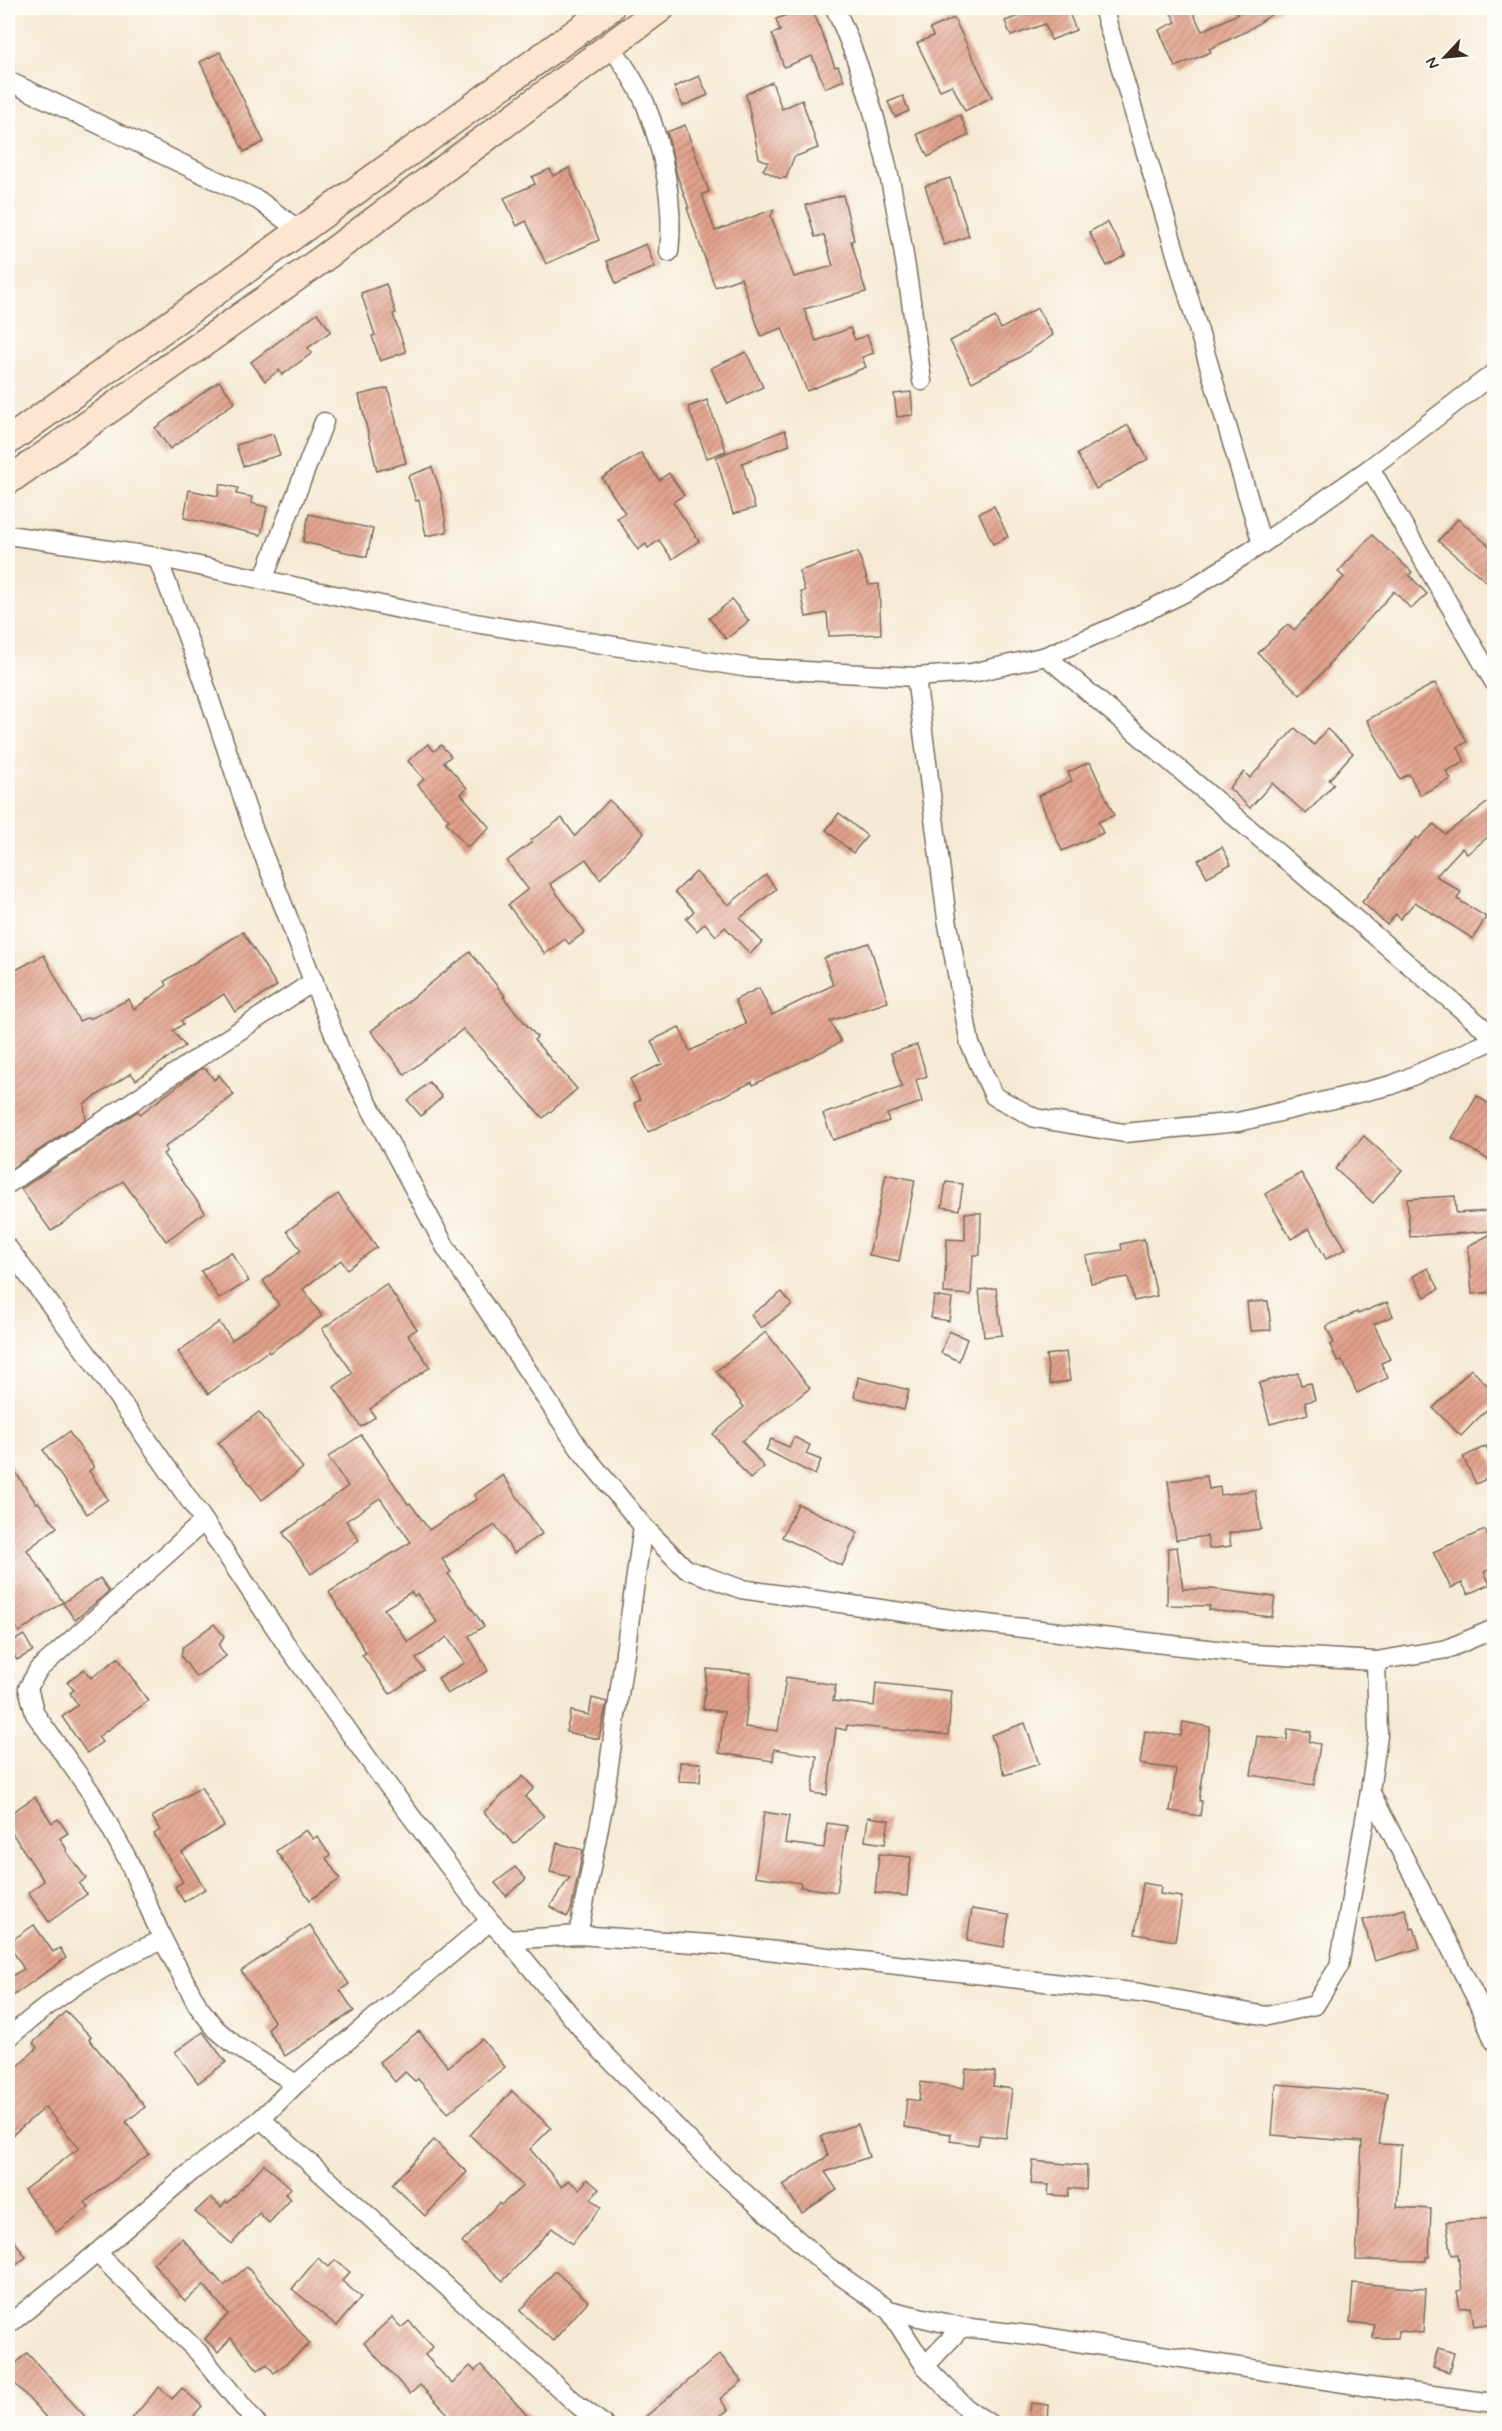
<svg xmlns="http://www.w3.org/2000/svg" width="1502" height="2431" font-family="Mynerve,sans-serif">
<style>
.building{fill:url(#building-hatch);fill-rule:evenodd}
.lines{fill:none;stroke-linecap:round;stroke-linejoin:round}
.street-casing{stroke:#7c6d5d;stroke-width:21}
.secondary-casing{stroke:#7c6d5d;stroke-width:30}
.path{stroke:#7c6d5d;stroke-width:4;stroke-dasharray:1.5 4.5;stroke-linecap:butt}
.street{stroke:#fff;stroke-width:18}
.secondary{stroke:#fde5d0;stroke-width:27}
</style>
<defs>
<pattern id="building-hatch" width="6" height="6" patternUnits="userSpaceOnUse" patternTransform="scale(1.5)"><rect width="6" height="6" fill="#e2a18c"/><path d="M-1 1l2-2M0 6l6-6M5 7l2-2" fill="none" stroke="#b88372"/></pattern>
</defs>
<rect width="100%" height="100%" fill="#fdfcf7"/>
<filter id="ink" filterUnits="userSpaceOnUse"><feTurbulence type="fractalNoise" baseFrequency=".0167" numOctaves="2"/><feDisplacementMap in="SourceGraphic" scale="12" xChannelSelector="R" yChannelSelector="G"/><feConvolveMatrix kernelMatrix="1 2 1 2 8 2 1 2 1" color-interpolation-filters="sRGB"/></filter>
<filter id="wash" filterUnits="userSpaceOnUse"><feTurbulence type="fractalNoise" baseFrequency=".008" numOctaves="4" result="noise"/><feDisplacementMap in="SourceGraphic" scale="24" xChannelSelector="R" yChannelSelector="G"/><feGaussianBlur stdDeviation="1.35" result="paint"/><feColorMatrix in="noise" values="0 0 0 0 0 0 0 0 0 0 0 0 0 0 0 0 0 1.4 0 .05"/><feComposite in="paint" operator="in"/></filter>
<g filter="url(#wash)">
<rect width="100%" height="100%" fill="#f5e9d3"/>
<g id="blocks">
<g class="building">
<polygon points="806,8 812,8 835,67 838,66 844,80 825,88 812,56 784,67 772,34 780,31 776,19"/>
<polygon points="1015,8 1062,8 1065,15 1069,13 1076,30 1051,40 1045,24 1011,36 1005,21 1019,16"/>
<polygon points="1168,8 1191,8 1202,31 1238,14 1234,8 1281,8 1247,31 1209,49 1211,52 1175,67 1159,30 1176,22"/>
<polygon points="954,18 992,97 965,111 952,85 940,90 917,43 933,36 930,29"/>
<polygon points="220,52 264,142 244,152 200,62"/>
<polygon points="699,76 708,95 683,106 674,87"/>
<polygon points="772,82 782,109 802,100 818,148 794,157 786,178 779,178 763,170 768,162 759,158 746,94"/>
<polygon points="903,96 909,111 895,117 888,102"/>
<polygon points="960,115 969,135 928,157 917,134"/>
<polygon points="685,125 709,192 702,194 715,231 774,209 771,216 794,277 833,266 824,235 815,237 806,205 843,195 854,240 851,241 866,292 804,309 816,341 850,328 855,340 867,335 874,353 862,357 866,367 807,391 782,328 761,336 741,278 715,287 687,208 689,208 677,175 667,132"/>
<polygon points="569,168 599,240 546,264 526,221 517,226 504,198 535,184 532,177 550,169 553,176"/>
<polygon points="950,178 969,236 944,245 925,186"/>
<polygon points="1107,222 1126,255 1107,266 1089,232"/>
<polygon points="646,244 655,267 616,284 607,261"/>
<polygon points="386,284 396,313 393,314 406,352 380,361 372,336 375,335 361,293"/>
<polygon points="1037,308 1053,335 1017,359 972,382 950,341 995,317 1001,329"/>
<polygon points="317,313 331,331 308,348 312,353 282,375 279,370 265,381 251,362"/>
<polygon points="746,352 763,387 728,404 711,368"/>
<polygon points="219,381 235,402 170,449 155,428"/>
<polygon points="388,388 406,463 377,471 359,395"/>
<polygon points="911,392 913,415 897,417 894,394"/>
<polygon points="707,400 726,451 707,458 688,407"/>
<polygon points="1128,425 1148,459 1096,489 1077,454"/>
<polygon points="785,430 790,445 742,463 755,508 733,514 716,457"/>
<polygon points="273,434 280,455 243,466 236,445"/>
<polygon points="641,453 659,480 669,473 684,495 673,502 699,541 672,559 659,540 648,548 646,544 638,550 617,518 625,513 602,478"/>
<polygon points="432,467 441,493 447,532 426,536 419,500 416,501 408,476"/>
<polygon points="220,484 238,488 236,494 252,497 251,503 267,507 261,535 184,518 189,490 218,496"/>
<polygon points="994,506 1008,537 993,544 979,513"/>
<polygon points="309,514 373,529 367,557 303,542"/>
<polygon points="1458,519 1494,550 1494,588 1438,541"/>
<polygon points="1372,535 1412,572 1409,575 1427,594 1411,609 1394,591 1328,665 1329,666 1300,695 1258,653 1288,624 1294,630 1344,577 1338,572"/>
<polygon points="858,552 869,585 879,584 881,634 829,636 827,613 806,617 801,592 805,591 799,571"/>
<polygon points="732,600 749,621 726,639 709,618"/>
<polygon points="1435,683 1467,742 1458,747 1465,762 1446,771 1451,779 1420,795 1409,774 1400,779 1367,720"/>
<polygon points="1295,728 1314,745 1327,729 1353,753 1329,780 1334,784 1306,814 1272,783 1250,808 1229,788 1244,772 1250,778"/>
<polygon points="428,744 434,751 441,745 451,756 444,762 467,788 461,794 490,828 467,847 446,822 449,820 418,785 424,779 408,761"/>
<polygon points="1090,762 1114,815 1098,822 1103,833 1062,851 1038,796 1072,781 1068,772"/>
<polygon points="1494,798 1494,832 1467,854 1462,848 1436,876 1461,892 1457,899 1486,917 1473,939 1415,902 1400,919 1396,914 1387,925 1362,902 1416,837 1418,839 1434,824 1445,834"/>
<polygon points="609,800 644,833 600,879 586,859 550,884 585,932 569,944 565,939 545,954 508,905 528,889 507,861 532,842 531,840 562,818 575,836"/>
<polygon points="839,813 867,836 853,853 826,830"/>
<polygon points="1222,847 1231,864 1207,877 1198,860"/>
<polygon points="696,872 728,905 766,875 776,889 740,918 762,942 750,954 725,927 716,936 705,923 697,931 686,919 694,911 675,892"/>
<polygon points="243,932 277,986 235,1012 224,994 181,1021 183,1024 173,1031 185,1046 136,1080 131,1073 84,1104 86,1119 9,1170 8,974 44,955 79,1021 89,1017 90,1019 129,999 134,1009 167,985 165,981"/>
<polygon points="869,943 888,1002 830,1021 841,1042 753,1085 752,1082 648,1132 634,1103 640,1100 630,1079 662,1064 651,1041 679,1027 690,1051 708,1042 746,1024 735,1000 759,988 772,1015 833,985 824,958"/>
<polygon points="470,952 505,996 503,997 537,1037 534,1040 577,1089 543,1118 463,1029 405,1075 371,1031"/>
<polygon points="917,1045 927,1076 916,1080 922,1102 887,1114 889,1121 833,1140 823,1114 902,1087 891,1053"/>
<polygon points="201,1069 206,1069 214,1080 219,1075 234,1095 165,1147 167,1151 163,1154 205,1212 166,1241 123,1181 51,1231 21,1189 138,1111 140,1114"/>
<polygon points="429,1082 442,1097 421,1116 408,1101"/>
<polygon points="1477,1096 1494,1107 1494,1163 1452,1138"/>
<polygon points="1364,1136 1402,1170 1373,1203 1335,1169"/>
<polygon points="1301,1173 1346,1249 1326,1259 1309,1228 1291,1239 1265,1194"/>
<polygon points="886,1174 915,1180 899,1261 869,1255"/>
<polygon points="946,1182 963,1184 959,1210 942,1207"/>
<polygon points="338,1194 377,1247 347,1269 341,1260 303,1289 322,1316 269,1353 268,1351 208,1394 178,1352 219,1322 232,1340 279,1305 263,1281 301,1250 287,1231"/>
<polygon points="1455,1196 1456,1213 1489,1211 1491,1231 1410,1237 1407,1199"/>
<polygon points="965,1213 981,1213 980,1255 973,1255 971,1295 944,1293 947,1239 965,1240"/>
<polygon points="1491,1234 1492,1245 1494,1245 1494,1292 1472,1294 1468,1246"/>
<polygon points="1144,1239 1157,1296 1134,1301 1128,1277 1091,1283 1086,1256 1122,1250 1121,1244"/>
<polygon points="231,1252 249,1281 219,1299 201,1271"/>
<polygon points="1428,1268 1439,1289 1425,1297 1413,1276"/>
<polygon points="386,1284 417,1329 408,1335 430,1367 370,1409 375,1417 361,1427 334,1387 353,1373 322,1329"/>
<polygon points="996,1288 1002,1335 984,1337 979,1290"/>
<polygon points="782,1292 792,1305 761,1328 751,1315"/>
<polygon points="934,1296 952,1299 949,1321 931,1318"/>
<polygon points="1268,1301 1271,1330 1250,1331 1247,1302"/>
<polygon points="1387,1302 1393,1316 1374,1324 1390,1359 1381,1363 1388,1378 1357,1393 1342,1360 1338,1362 1330,1345 1334,1343 1326,1326 1357,1312 1358,1314"/>
<polygon points="949,1331 967,1339 959,1361 941,1353"/>
<polygon points="766,1332 810,1388 742,1441 764,1467 750,1479 713,1434 744,1407 716,1371"/>
<polygon points="1066,1352 1070,1381 1050,1384 1046,1355"/>
<polygon points="1471,1369 1494,1392 1494,1402 1461,1436 1433,1408"/>
<polygon points="1298,1373 1301,1385 1311,1383 1315,1400 1305,1402 1308,1414 1270,1424 1259,1383"/>
<polygon points="858,1377 909,1390 904,1410 854,1397"/>
<polygon points="259,1412 303,1468 262,1500 218,1443"/>
<polygon points="69,1432 94,1467 89,1471 108,1499 87,1514 43,1450"/>
<path d="M361,1435L408,1504L410,1503L429,1530L477,1499L474,1495L503,1475L542,1534L514,1553L495,1525L442,1559L451,1572L448,1574L484,1626L469,1636L488,1671L447,1694L438,1678L465,1663L447,1637L416,1659L424,1670L390,1694L362,1655L366,1653L329,1592L411,1542L380,1498L346,1521L359,1540L311,1574L283,1533L348,1486L328,1457ZM411,1592L414,1596L417,1594L437,1622L408,1642L384,1609Z"/>
<polygon points="794,1437 810,1445 806,1454 821,1460 815,1475 766,1450 771,1439 789,1447"/>
<polygon points="1486,1446 1494,1465 1494,1475 1476,1484 1463,1457"/>
<polygon points="8,1461 36,1503 38,1502 57,1527 27,1550 63,1602 19,1632 8,1616"/>
<polygon points="1207,1476 1209,1489 1220,1487 1221,1495 1255,1490 1261,1529 1229,1533 1231,1546 1209,1549 1207,1536 1176,1540 1168,1481"/>
<polygon points="798,1504 858,1532 842,1566 782,1537"/>
<polygon points="1485,1530 1490,1541 1494,1539 1494,1567 1484,1572 1490,1584 1468,1594 1462,1583 1451,1588 1433,1552"/>
<polygon points="1177,1547 1183,1589 1212,1589 1275,1597 1272,1617 1209,1610 1210,1606 1167,1605 1168,1548"/>
<polygon points="100,1578 109,1591 75,1620 63,1603"/>
<polygon points="214,1624 224,1636 219,1646 226,1656 196,1677 181,1656 183,1647"/>
<polygon points="24,1635 33,1651 17,1660 8,1644"/>
<polygon points="118,1658 148,1701 98,1737 102,1742 87,1753 62,1717 78,1705 70,1693 74,1690 67,1682 84,1669 91,1678"/>
<polygon points="707,1669 751,1673 745,1727 778,1731 786,1677 836,1685 833,1701 874,1706 876,1683 952,1691 948,1735 847,1725 846,1730 836,1728 827,1795 812,1793 817,1756 774,1749 773,1761 719,1753 724,1712 703,1709"/>
<polygon points="592,1698 607,1702 599,1739 566,1732 571,1711 589,1715"/>
<polygon points="1183,1722 1210,1727 1199,1801 1202,1801 1200,1816 1170,1811 1176,1769 1140,1764 1145,1731 1181,1736"/>
<polygon points="1025,1723 1039,1764 1005,1775 991,1735"/>
<polygon points="1288,1729 1311,1732 1309,1742 1320,1744 1314,1785 1251,1775 1257,1736 1287,1740"/>
<polygon points="680,1762 701,1763 700,1782 679,1781"/>
<polygon points="523,1776 534,1788 525,1797 544,1816 514,1844 484,1812"/>
<polygon points="201,1787 224,1826 182,1852 205,1889 184,1902 175,1887 183,1882 154,1834 160,1830 152,1817"/>
<polygon points="35,1797 52,1823 58,1819 68,1833 60,1838 67,1850 66,1851 86,1878 79,1884 87,1894 49,1922 28,1893 44,1881 8,1827 8,1815"/>
<polygon points="764,1812 789,1816 785,1843 824,1848 827,1823 847,1826 837,1892 800,1887 801,1883 755,1876"/>
<polygon points="868,1817 889,1820 885,1844 865,1841"/>
<polygon points="306,1830 313,1839 317,1836 330,1855 326,1858 340,1879 310,1900 276,1851"/>
<polygon points="557,1843 583,1850 571,1910 567,1917 550,1906 570,1877 550,1872"/>
<polygon points="879,1854 911,1857 907,1896 875,1893"/>
<polygon points="515,1867 526,1879 506,1896 495,1883"/>
<polygon points="1143,1883 1161,1886 1160,1894 1182,1897 1175,1941 1135,1934"/>
<polygon points="972,1909 1009,1915 1004,1947 967,1941"/>
<polygon points="1405,1909 1411,1929 1414,1928 1420,1948 1375,1961 1363,1920"/>
<polygon points="34,1925 53,1952 60,1948 66,1958 8,1999 8,1978 24,1969 8,1943"/>
<polygon points="310,1925 349,1984 340,1990 354,2011 285,2056 268,2030 274,2021 241,1971"/>
<polygon points="66,2011 91,2037 89,2039 145,2107 126,2122 149,2154 85,2202 89,2207 56,2232 24,2190 79,2148 45,2107 8,2139 8,2076 37,2048 33,2043"/>
<polygon points="419,2031 448,2067 482,2039 505,2067 448,2113 418,2079 415,2081 405,2072 395,2082 379,2062"/>
<polygon points="203,2032 226,2062 198,2083 175,2052"/>
<polygon points="966,2069 995,2072 993,2086 1012,2089 1006,2138 980,2135 978,2145 950,2141 951,2134 904,2127 907,2099 919,2101 921,2082 964,2088"/>
<polygon points="1276,2084 1388,2093 1379,2144 1401,2145 1397,2207 1431,2209 1429,2257 1426,2257 1426,2261 1356,2260 1362,2142 1272,2135"/>
<polygon points="512,2091 551,2128 530,2149 562,2187 568,2180 580,2189 587,2179 599,2189 591,2199 601,2207 572,2244 552,2228 503,2281 462,2243 499,2203 501,2205 523,2186 470,2135"/>
<polygon points="858,2124 869,2157 825,2172 837,2190 802,2213 783,2185 828,2156 821,2136"/>
<polygon points="434,2140 467,2172 425,2216 392,2184"/>
<polygon points="1033,2161 1087,2166 1086,2190 1069,2188 1068,2196 1048,2195 1049,2185 1031,2184"/>
<polygon points="264,2164 291,2188 285,2194 291,2199 269,2223 259,2213 232,2244 195,2212 211,2197 221,2207 226,2201 228,2203"/>
<polygon points="1493,2218 1494,2323 1474,2326 1471,2307 1460,2308 1457,2291 1462,2290 1458,2254 1452,2255 1446,2222"/>
<polygon points="8,2232 26,2257 8,2272"/>
<polygon points="182,2238 224,2286 247,2267 310,2344 274,2373 267,2364 258,2370 231,2338 218,2352 205,2339 228,2314 204,2285 185,2301 153,2263"/>
<polygon points="318,2258 329,2267 335,2260 350,2272 342,2281 361,2297 337,2326 292,2289"/>
<polygon points="555,2271 588,2301 553,2341 520,2311"/>
<polygon points="1353,2283 1426,2289 1423,2333 1399,2331 1398,2338 1373,2338 1374,2325 1350,2322"/>
<polygon points="392,2317 401,2328 409,2321 433,2347 425,2355 452,2384 470,2366 475,2371 481,2365 535,2424 458,2424 420,2385 410,2394 364,2343"/>
<polygon points="1438,2348 1454,2353 1449,2372 1433,2367"/>
<polygon points="27,2353 92,2424 52,2424 8,2376 8,2371"/>
<polygon points="720,2354 742,2381 720,2399 728,2410 709,2424 637,2424"/>
<polygon points="159,2387 172,2399 182,2388 202,2406 194,2415 199,2424 127,2424"/>
<polygon points="1031,2403 1049,2405 1048,2421 1029,2420"/>
</g>
</g>
</g>
<g filter="url(#ink)">
<use href="#blocks" fill-opacity="0" stroke="#7c6d5d" stroke-width="1.5"/>
<g class="lines">
<g class="street-casing">
<g id="street">
<path d="M835,8C889,124 905,256 922,381"/>
<polyline points="1103,8 1262,544"/>
<path d="M610,44C622,63 637,83 645,103C663,148 675,204 669,252"/>
<polyline points="8,81 258,200 300,231"/>
<polyline points="1370,468 1494,682"/>
<polyline points="8,535 157,557 432,616 749,668 916,677 972,673 1046,656 1112,628 1186,592 1262,544 1370,468 1494,373"/>
<polyline points="157,557 202,676 254,831 343,1057 446,1248 579,1448 643,1526 686,1569 741,1589 979,1623 1252,1654 1376,1661 1447,1649 1494,1629"/>
<polyline points="263,580 324,422"/>
<polyline points="1046,656 1494,1037"/>
<polyline points="916,677 947,919 970,1044 994,1096 1035,1118 1124,1133 1238,1122 1392,1085 1494,1040"/>
<polyline points="8,1184 314,981"/>
<polyline points="8,1248 89,1356 204,1521 288,1647 374,1767 490,1921 508,1940 590,2039 715,2167 827,2266 889,2310 962,2327 1038,2336 1370,2387 1494,2403"/>
<polyline points="204,1521 38,1670 28,1688 35,1714 92,1794 128,1860 163,1940 198,2006 216,2029 236,2046 296,2084"/>
<polyline points="1370,1791 1476,1998 1494,2041"/>
<polyline points="578,1935 603,1807 643,1526"/>
<polyline points="508,1940 578,1935 723,1945 1140,1993 1267,2016 1315,2005 1339,1966 1370,1791 1378,1735 1376,1661"/>
<path d="M8,2038C57,1996 101,1964 163,1940"/>
<polyline points="261,2119 579,2406 603,2424"/>
<polyline points="97,2253 198,2352 257,2424"/>
<polyline points="889,2310 925,2366 966,2408 990,2424"/>
<polyline points="8,2325 79,2268 191,2172 261,2119 296,2084 490,1921"/>
<polyline points="925,2366 962,2327"/>
</g>
</g>
<g class="secondary-casing">
<g id="secondary">
<polyline points="8,441 610,8"/>
<polyline points="8,481 321,260 661,8"/>
</g>
</g>
<polyline class="path" points="8,1673 15,1679"/>
<use href="#street" class="street"/>
<use href="#secondary" class="secondary"/>
</g>
</g>
<rect width="1502" height="2431" fill="none" stroke="#fdfcf7" stroke-width="30"/>
<g transform="translate(1445 57) rotate(244)" stroke="#fdfcf7" stroke-width="4.5" paint-order="stroke">
<path d="M0-4.5L10 22L0 15L-10 22Z" fill="#3b2a1e"/>
<text y="-9" font-size="16" font-weight="bold" text-anchor="middle" fill="#3b2a1e">N</text>
</g>
</svg>
